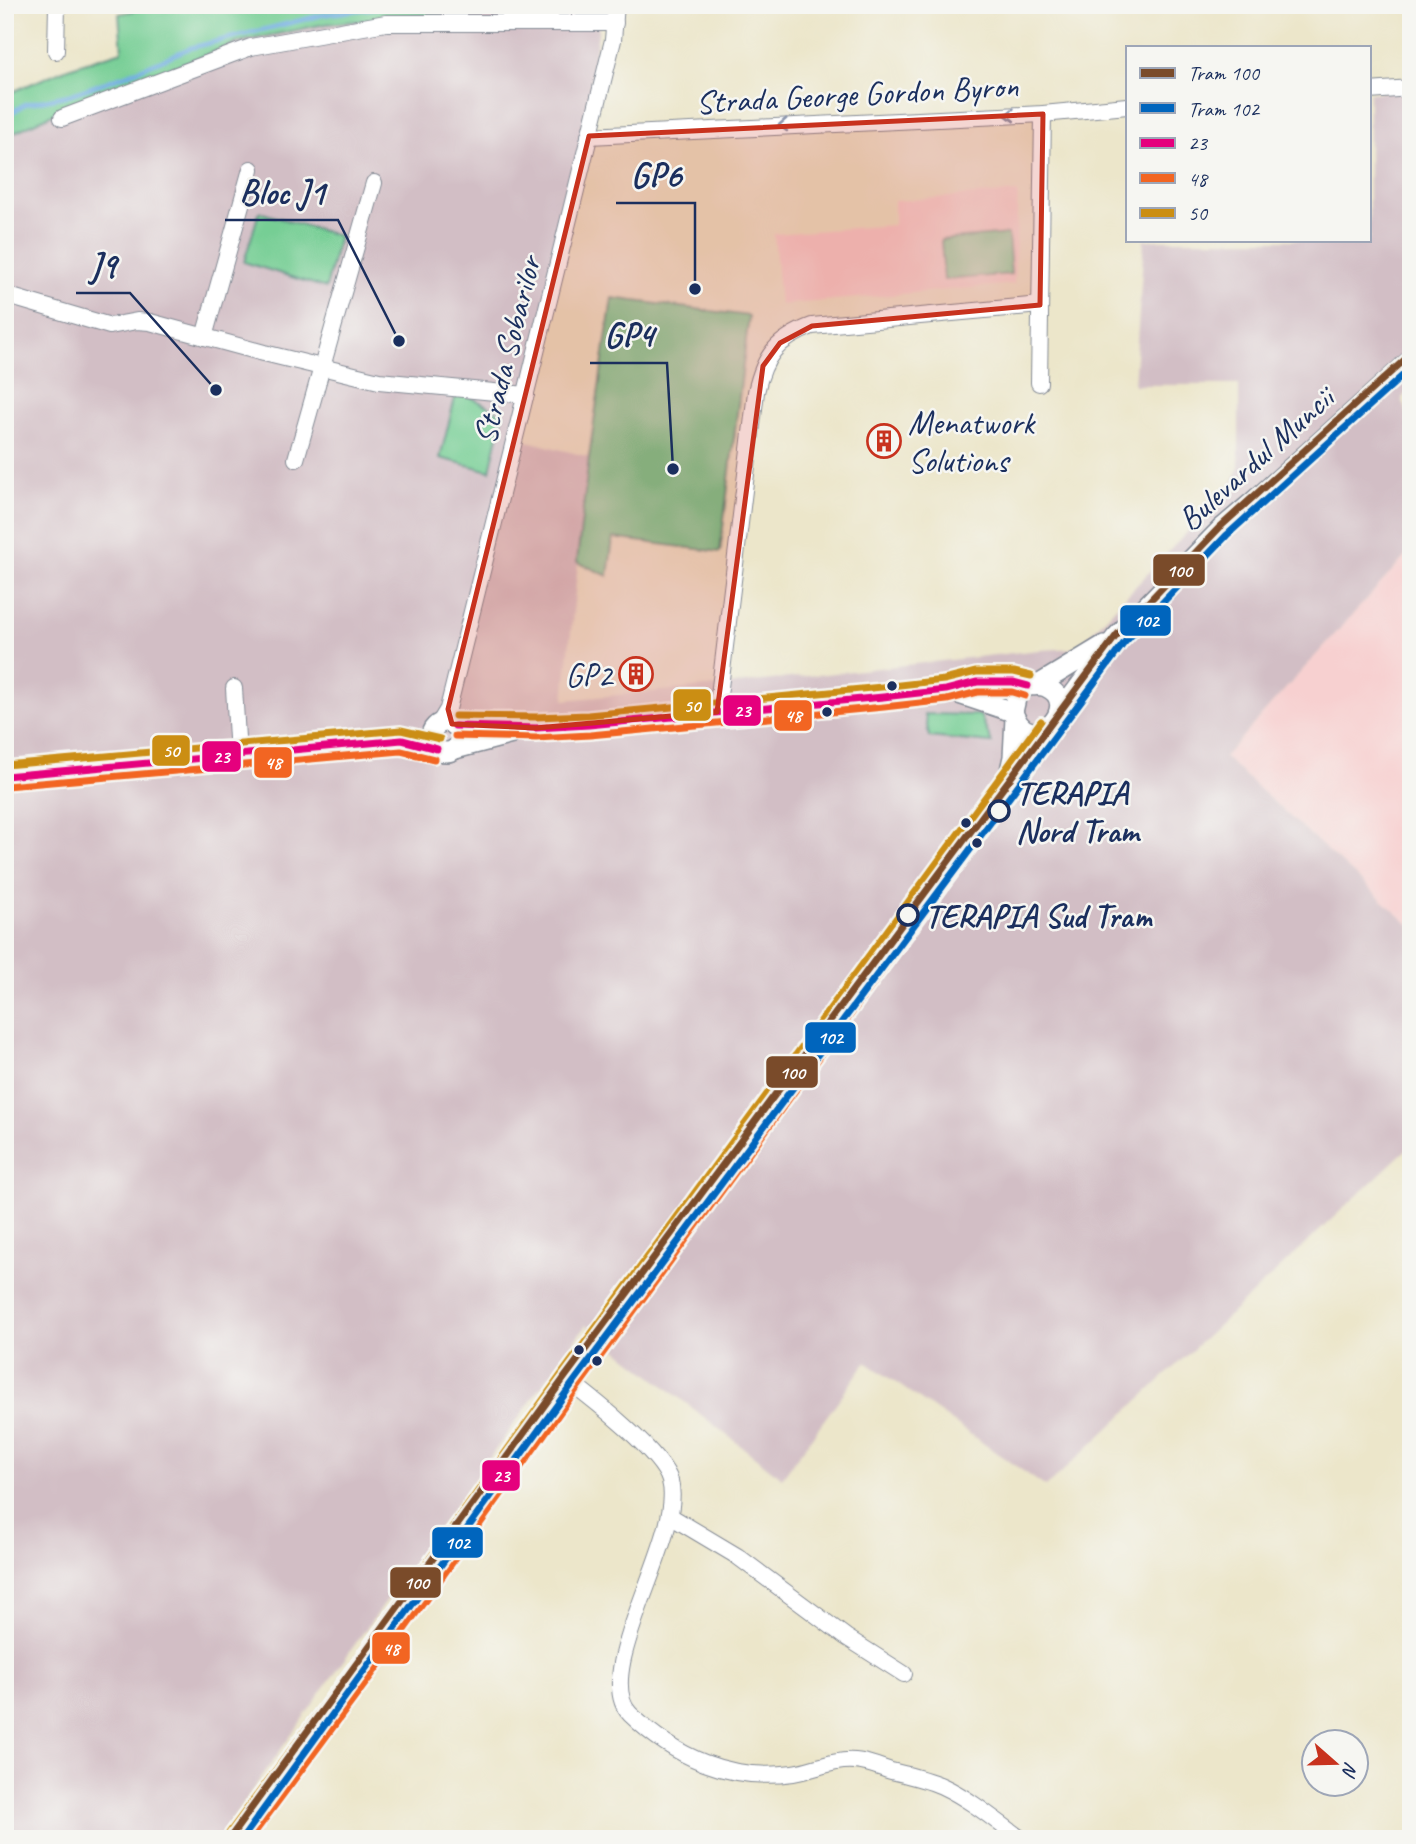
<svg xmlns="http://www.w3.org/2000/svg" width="1416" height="1844" font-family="Caveat,sans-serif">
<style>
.built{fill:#f7d0d0}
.industrial{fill:#d2bec5}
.green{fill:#76ce94;stroke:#487e79;stroke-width:2}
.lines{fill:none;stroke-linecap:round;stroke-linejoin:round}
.stream{stroke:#72ade3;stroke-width:4.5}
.minor-casing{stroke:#848a94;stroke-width:18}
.major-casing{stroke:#848a94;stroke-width:22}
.minor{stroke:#fff;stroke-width:16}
.major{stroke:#fff;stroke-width:19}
.bus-1-casing{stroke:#f6f6f2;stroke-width:12}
.bus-2-casing{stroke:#f6f6f2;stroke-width:12}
.bus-3-casing{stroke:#f6f6f2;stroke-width:12}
.bus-1{stroke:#e5007d;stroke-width:7}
.bus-2{stroke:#f26522;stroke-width:7}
.bus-3{stroke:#cb8e13;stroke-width:7}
.tram-1-casing{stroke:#f6f6f2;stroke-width:12}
.tram-2-casing{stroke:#f6f6f2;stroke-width:12}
.tram-1{stroke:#7a4b2a;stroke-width:7}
.tram-2{stroke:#0065bd;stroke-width:7}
.oneway{stroke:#8d97ae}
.marked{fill:#c8321e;fill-opacity:0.2;stroke:#c8321e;stroke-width:5;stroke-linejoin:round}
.bus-dot{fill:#1b2f5e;stroke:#f6f6f2;stroke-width:2.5}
.stop-dot{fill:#f6f6f2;stroke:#1b2f5e;stroke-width:3.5}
.labels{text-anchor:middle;stroke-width:5;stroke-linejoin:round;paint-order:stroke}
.street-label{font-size:33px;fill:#1b2f5e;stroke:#f6f6f2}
.poi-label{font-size:33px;fill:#1b2f5e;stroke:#f6f6f2;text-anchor:start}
.stop-label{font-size:33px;font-weight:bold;fill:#1b2f5e;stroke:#f6f6f2;text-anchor:start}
.leader{fill:none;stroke:#1b2f5e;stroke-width:2.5}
.callout-dot{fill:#1b2f5e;stroke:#f6f6f2;stroke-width:2.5}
.callout-label{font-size:35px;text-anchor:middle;font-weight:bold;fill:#1b2f5e;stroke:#f6f6f2;stroke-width:5;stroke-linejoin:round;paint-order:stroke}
.line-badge{stroke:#f6f6f2;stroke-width:2.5}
.badge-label{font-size:19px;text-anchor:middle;font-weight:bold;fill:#fff}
</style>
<rect width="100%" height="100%" fill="#f6f6f2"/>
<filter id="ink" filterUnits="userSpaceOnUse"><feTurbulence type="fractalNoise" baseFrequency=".0143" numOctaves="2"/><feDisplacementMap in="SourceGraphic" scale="14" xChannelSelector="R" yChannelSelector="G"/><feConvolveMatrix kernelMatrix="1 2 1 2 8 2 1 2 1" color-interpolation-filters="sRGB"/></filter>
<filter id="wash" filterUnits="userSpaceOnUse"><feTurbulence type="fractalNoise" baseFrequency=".00686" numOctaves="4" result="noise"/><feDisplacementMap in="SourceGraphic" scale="28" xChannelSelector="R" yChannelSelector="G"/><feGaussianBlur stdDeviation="1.57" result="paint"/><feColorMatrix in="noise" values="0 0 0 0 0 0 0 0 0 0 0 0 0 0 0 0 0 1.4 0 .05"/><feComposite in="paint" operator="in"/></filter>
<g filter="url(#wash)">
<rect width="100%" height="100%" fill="#ece6ca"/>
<g class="built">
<polygon points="1018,192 1014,284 780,305 774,234 894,225 894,201"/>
<polygon points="1411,550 1411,926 1224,757"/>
</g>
<polygon class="industrial" points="540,5 602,5 574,200 516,438 589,457 564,700 737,684 1039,650 1077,648 1231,486 1239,467 1239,385 1134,385 1144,240 1369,240 1369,93 1411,89 1411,388 1402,398 1411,426 1411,550 1224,757 1411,926 1411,1145 1046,1487 866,1362 782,1478 586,1325 375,1616 218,1839 5,1839 5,137 71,105 240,42 325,24"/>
<g class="green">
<polygon points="160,5 540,5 325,24 240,42 71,105 5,137 5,95 68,68 122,51 119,14"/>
<polygon points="259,212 339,236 326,288 244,262"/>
<polygon points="1008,234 1011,274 944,280 941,240"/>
<polygon points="612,298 749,316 720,552 613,538 608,576 577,562 589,457"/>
<polygon points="457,390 503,414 490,471 440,458"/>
<polygon points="925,714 980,715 992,743 929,737"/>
</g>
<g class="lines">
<polyline class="stream" points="5,117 25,104 69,95 128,74 190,48 322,15 394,5"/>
</g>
</g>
<g filter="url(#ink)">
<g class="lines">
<g class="minor-casing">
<g id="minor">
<polyline points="56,51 57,5"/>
<polyline points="1369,91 1411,88"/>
<polyline points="62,118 251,47 386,23 615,23"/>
<polyline points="589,136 1043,114 1127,106"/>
<polyline points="5,295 110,326 137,321 150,322 264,353 379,381 526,395"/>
<polyline points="204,337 251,169"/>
<polyline points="1039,383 1043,114"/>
<polyline points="296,459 374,183"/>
<polyline points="234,688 238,755"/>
<path d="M717,712L756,392C764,356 777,339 812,326L1040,305"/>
<polyline points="439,724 448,709 613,40 616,5"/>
<path d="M569,1381C593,1399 663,1454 670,1481C686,1536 589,1672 630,1714C674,1757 731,1782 793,1773C814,1770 834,1759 855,1761C868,1762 879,1767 891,1771C908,1775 926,1779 942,1786C970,1799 996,1821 1021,1839"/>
<polyline points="670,1516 737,1556 846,1637 904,1674"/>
</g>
</g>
<g class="major-casing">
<g id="major">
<polyline points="1038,685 1104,645"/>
<polyline points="947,690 1013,712"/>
<polyline points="1058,715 1116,637 1221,529 1261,495 1411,360"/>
<circle cx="446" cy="737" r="15"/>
<path d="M455,726C499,727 543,728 587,726C654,721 721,711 788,705C829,702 870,699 910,694C924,692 938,692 952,688C978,681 999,681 1025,685C1032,687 1039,684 1046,687C1085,704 1030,762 1013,712L1017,694L1028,686"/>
<polyline points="455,749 512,734"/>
<polyline points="5,776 402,740 437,749"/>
<polyline points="1008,779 1013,757 1015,718"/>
<polyline points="237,1839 362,1670 569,1381 1049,727"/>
</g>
</g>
<use href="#minor" class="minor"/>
<use href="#major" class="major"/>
<g class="bus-1-casing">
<g id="bus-1">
<polyline points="455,726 536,728 589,725 883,697 946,690 977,682 1013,682 1028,686"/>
<polyline points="5,776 402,740 437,749"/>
<polyline points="237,1839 362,1670 569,1381 1049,727"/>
</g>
</g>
<g class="bus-2-casing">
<g id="bus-2">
<polyline points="455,736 536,738 590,735 884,707 947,700 978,692 1012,692 1025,696"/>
<polyline points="6,786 401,751 434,759"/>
<polyline points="250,1839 371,1676 578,1387 1057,733"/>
</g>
</g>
<g class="bus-3-casing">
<g id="bus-3">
<polyline points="455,716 536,717 588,715 882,687 944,680 976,672 1014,672 1031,676"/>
<polyline points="5,765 401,730 440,739"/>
<polyline points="229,1833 354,1664 561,1375 1041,721"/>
</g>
</g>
<use href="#bus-1" class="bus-1"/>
<use href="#bus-2" class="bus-2"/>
<use href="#bus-3" class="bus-3"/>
<g class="tram-1-casing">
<polyline id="tram-1" points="229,1839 565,1377 1116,636 1220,527 1411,354"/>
</g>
<g class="tram-2-casing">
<polyline id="tram-2" points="242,1839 573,1383 1124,643 1227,535 1411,368"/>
</g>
<use href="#tram-1" class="tram-1"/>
<use href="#tram-2" class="tram-2"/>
</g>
<defs><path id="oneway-chevron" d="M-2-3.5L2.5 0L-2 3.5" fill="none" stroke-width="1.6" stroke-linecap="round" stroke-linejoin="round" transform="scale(1.75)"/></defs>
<g class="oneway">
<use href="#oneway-chevron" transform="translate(1010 115) rotate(178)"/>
<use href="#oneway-chevron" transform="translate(783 125) rotate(177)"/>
</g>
</g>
<path class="marked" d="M1043,114L1040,305L812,326L780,343L763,366L717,712L536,728L452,724L448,709L589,136Z"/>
<defs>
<g id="building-ring" transform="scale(1.75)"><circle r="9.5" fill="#f6f6f2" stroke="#c8321e" stroke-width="1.5"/><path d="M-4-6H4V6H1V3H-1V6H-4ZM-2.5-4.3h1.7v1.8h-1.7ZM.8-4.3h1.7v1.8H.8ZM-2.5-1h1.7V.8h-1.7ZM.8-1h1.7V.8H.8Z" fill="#c8321e"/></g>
</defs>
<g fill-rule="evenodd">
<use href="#building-ring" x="884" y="441"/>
<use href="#building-ring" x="636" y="674"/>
</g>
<g class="bus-dot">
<circle cx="892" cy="686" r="6"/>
<circle cx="827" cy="712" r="6"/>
<circle cx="966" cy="823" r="6"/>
<circle cx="977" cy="843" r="6"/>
<circle cx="579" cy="1350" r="6"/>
<circle cx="597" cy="1361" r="6"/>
</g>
<g class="stop-dot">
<circle cx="999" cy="811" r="10"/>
<circle cx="908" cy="915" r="10"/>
</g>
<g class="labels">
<g class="street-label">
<text transform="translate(857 93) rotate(-3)" y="12">Strada George Gordon Byron</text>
<text transform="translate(506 350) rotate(-76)" y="12">Strada Sobarilor</text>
<text transform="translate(1255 458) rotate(-42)" y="12">Bulevardul Muncii</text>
</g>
<g class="poi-label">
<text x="908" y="434">Menatwork<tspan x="908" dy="38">Solutions</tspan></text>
<text x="612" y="686" text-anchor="end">GP2</text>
</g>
<g class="stop-label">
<text x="1016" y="804">TERAPIA<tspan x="1016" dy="38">Nord Tram</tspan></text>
<text x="925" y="927">TERAPIA Sud Tram</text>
</g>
</g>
<path class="leader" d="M695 289L695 203H616M399 341L338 220H225M216 390L130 293H76M673 469L667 363H590"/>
<g class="callout-dot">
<circle cx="695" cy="289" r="7"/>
<circle cx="399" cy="341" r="7"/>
<circle cx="216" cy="390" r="7"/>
<circle cx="673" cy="469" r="7"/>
</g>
<g class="callout-label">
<text x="656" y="187">GP6</text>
<text x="282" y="204">Bloc J1</text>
<text x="103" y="277">J9</text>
<text x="629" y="347">GP4</text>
</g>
<g class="line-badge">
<rect x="1152" y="553" width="54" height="34" rx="7" fill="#7a4b2a"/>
<rect x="1119" y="604" width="53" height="33" rx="7" fill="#0065bd"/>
<rect x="672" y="688" width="40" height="34" rx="7" fill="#cb8e13"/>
<rect x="722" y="694" width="40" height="33" rx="7" fill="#e5007d"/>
<rect x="773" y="699" width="40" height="33" rx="7" fill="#f26522"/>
<rect x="151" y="734" width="40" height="33" rx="7" fill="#cb8e13"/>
<rect x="201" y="740" width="41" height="33" rx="7" fill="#e5007d"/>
<rect x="253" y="746" width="40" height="33" rx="7" fill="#f26522"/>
<rect x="804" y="1021" width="53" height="33" rx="7" fill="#0065bd"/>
<rect x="765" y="1055" width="54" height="34" rx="7" fill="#7a4b2a"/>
<rect x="481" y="1459" width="40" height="33" rx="7" fill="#e5007d"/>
<rect x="431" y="1526" width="53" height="33" rx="7" fill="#0065bd"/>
<rect x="389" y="1566" width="53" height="33" rx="7" fill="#7a4b2a"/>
<rect x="371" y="1631" width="40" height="34" rx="7" fill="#f26522"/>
</g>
<g class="badge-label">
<text x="1179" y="577">100</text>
<text x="1146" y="627">102</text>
<text x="692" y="712">50</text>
<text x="742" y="717">23</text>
<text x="793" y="722">48</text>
<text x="171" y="757">50</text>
<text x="221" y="763">23</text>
<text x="273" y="769">48</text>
<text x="830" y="1044">102</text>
<text x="792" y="1079">100</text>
<text x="501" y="1482">23</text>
<text x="457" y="1549">102</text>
<text x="416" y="1589">100</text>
<text x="391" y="1655">48</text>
</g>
<rect width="1416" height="1844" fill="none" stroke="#f6f6f2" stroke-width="28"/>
<rect x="1126" y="46" width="245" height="196" fill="#f6f6f2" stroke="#9ea6b7" stroke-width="2"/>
<rect x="1140" y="68" width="35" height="10" fill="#7a4b2a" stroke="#9ea6b7" stroke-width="2"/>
<text x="1188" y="80" font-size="21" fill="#1b2f5e">Tram 100</text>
<rect x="1140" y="103" width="35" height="10" fill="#0065bd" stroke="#9ea6b7" stroke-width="2"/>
<text x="1188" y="116" font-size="21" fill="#1b2f5e">Tram 102</text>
<rect x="1140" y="138" width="35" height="10" fill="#e5007d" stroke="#9ea6b7" stroke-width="2"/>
<text x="1188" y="150" font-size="21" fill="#1b2f5e">23</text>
<rect x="1140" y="173" width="35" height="10" fill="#f26522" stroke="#9ea6b7" stroke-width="2"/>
<text x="1188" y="186" font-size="21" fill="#1b2f5e">48</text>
<rect x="1140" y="208" width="35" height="10" fill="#cb8e13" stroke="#9ea6b7" stroke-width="2"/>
<text x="1188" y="220" font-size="21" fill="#1b2f5e">50</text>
<g transform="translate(1335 1763) rotate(110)"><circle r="33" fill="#f6f6f2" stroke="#9ea6b7" stroke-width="2"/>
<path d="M0-5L12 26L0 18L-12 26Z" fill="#c8321e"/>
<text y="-10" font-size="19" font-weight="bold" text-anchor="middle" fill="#1b2f5e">N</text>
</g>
</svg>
